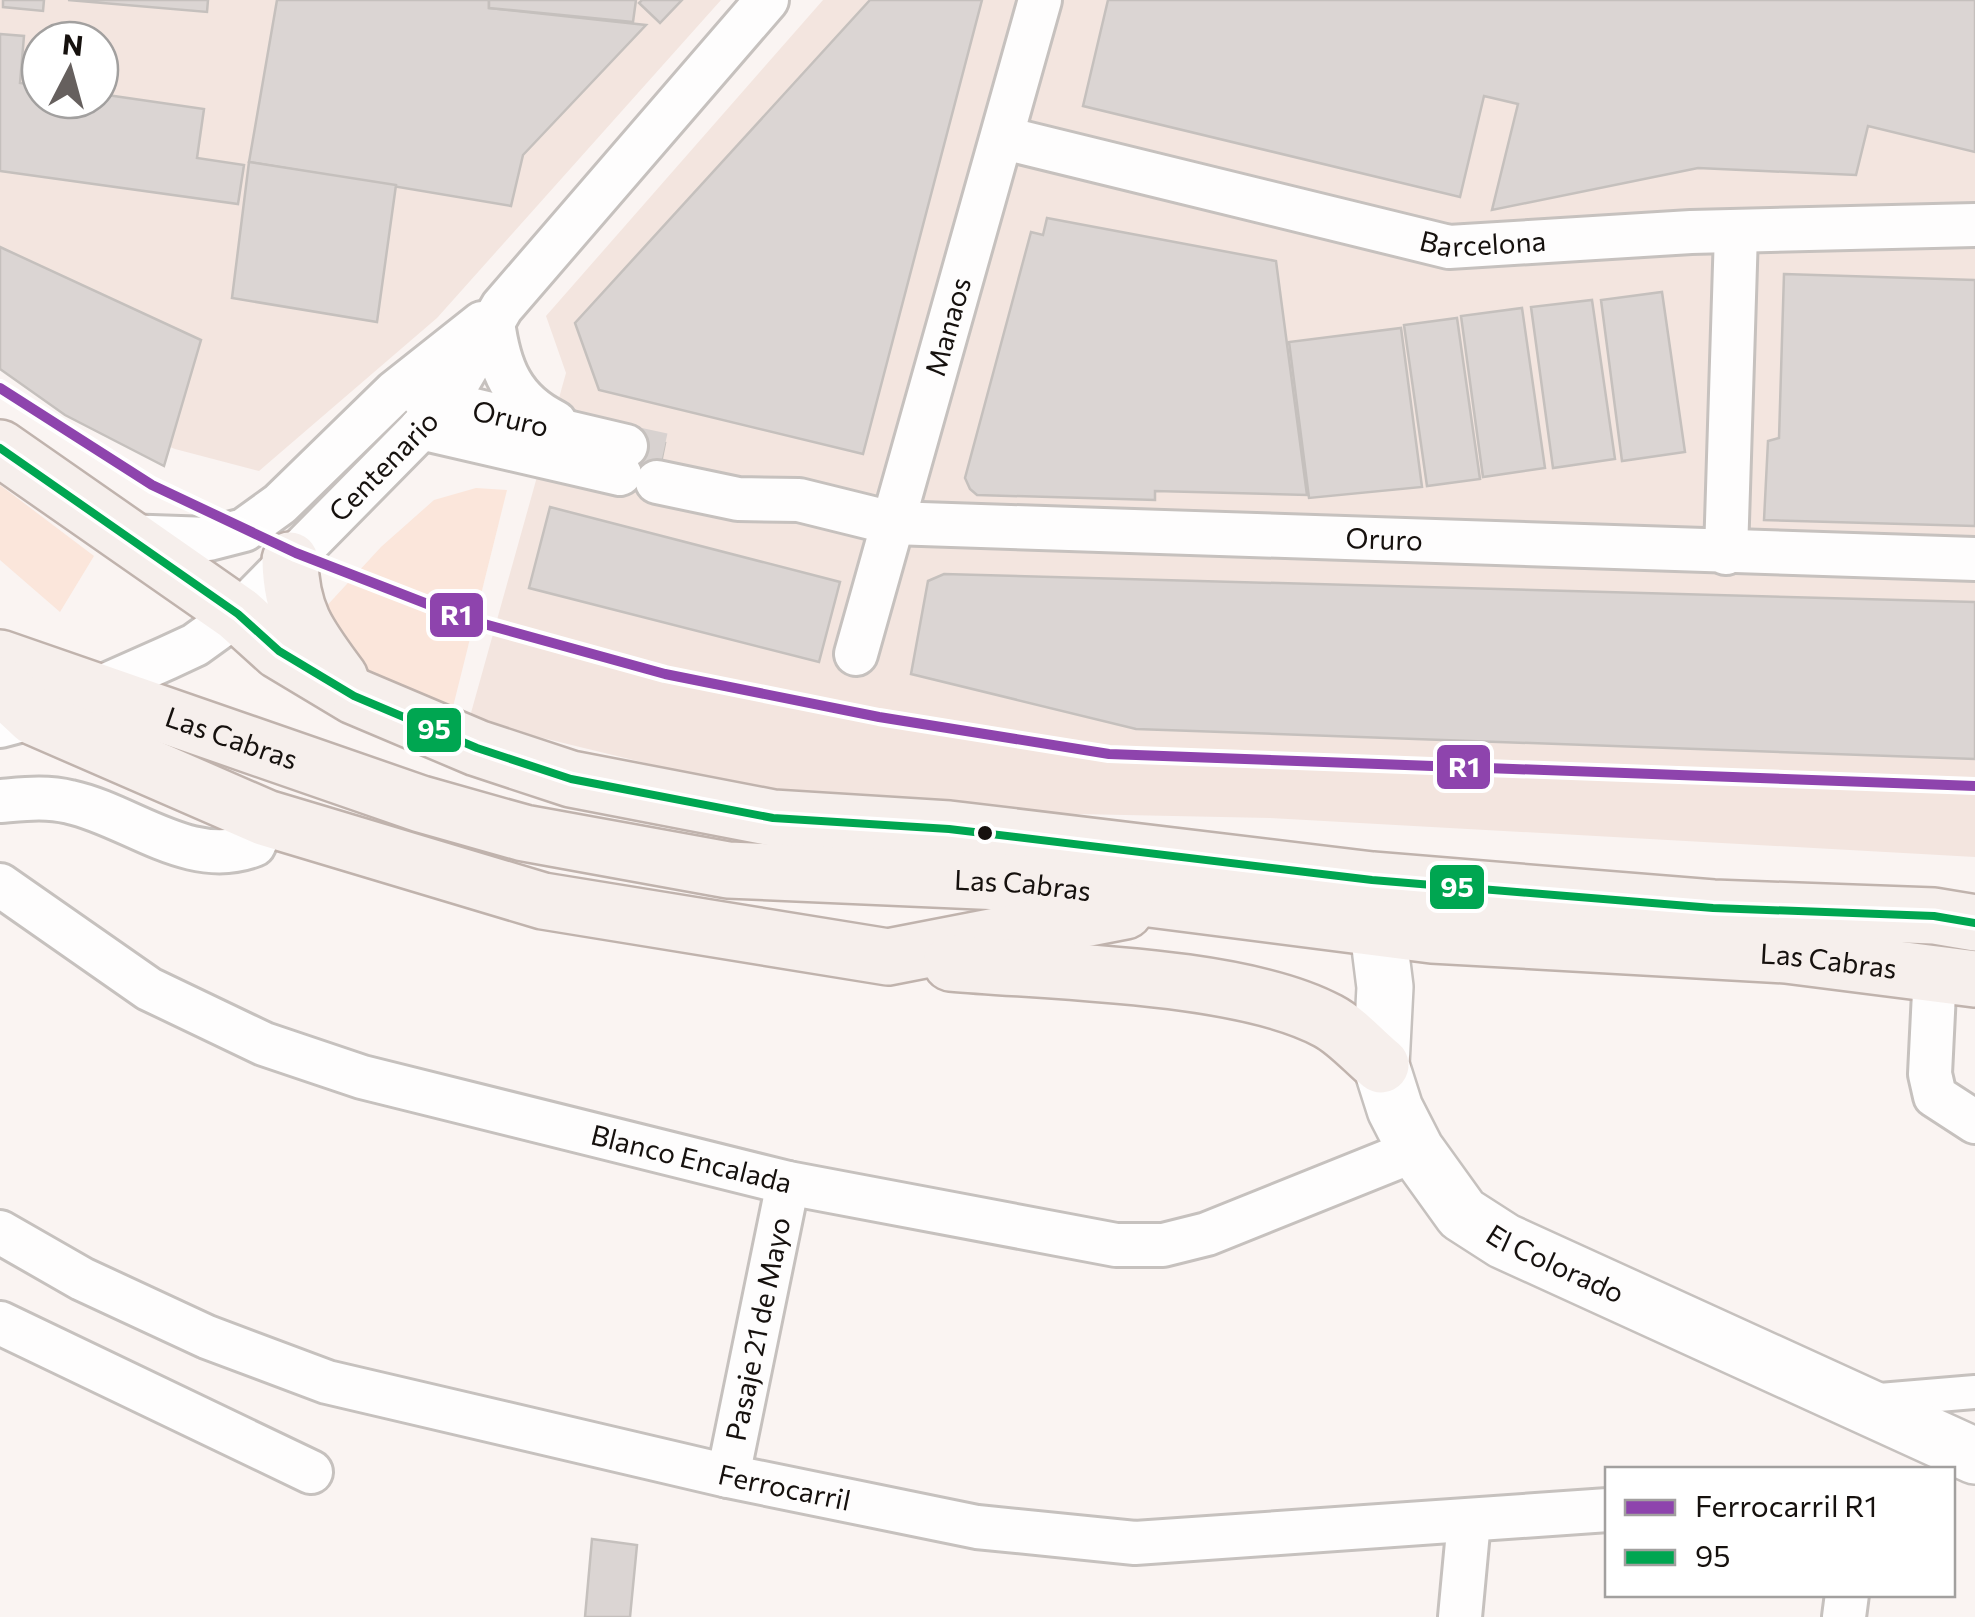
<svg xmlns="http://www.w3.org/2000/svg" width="1975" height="1617" font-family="Commissioner,sans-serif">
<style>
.built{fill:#f3e5df;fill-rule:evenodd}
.green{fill:#fbe6db}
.building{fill:#dbd5d3;stroke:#c5c0bd;stroke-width:2.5}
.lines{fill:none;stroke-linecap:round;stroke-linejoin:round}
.minor-tunnel{stroke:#d8d2d0;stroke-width:42;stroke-dasharray:42 21;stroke-linecap:butt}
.pedestrian-casing{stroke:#c6c1be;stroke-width:38}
.minor-casing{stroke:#c6c1be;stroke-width:48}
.tertiary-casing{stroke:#c6c1be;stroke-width:60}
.primary-casing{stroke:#c0b3ad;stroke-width:60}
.pedestrian{stroke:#fefdfd;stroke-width:32}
.minor{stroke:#fefdfd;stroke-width:42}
.tertiary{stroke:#fefdfd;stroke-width:55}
.primary{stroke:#f6efec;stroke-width:55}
.bus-1-casing{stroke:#fff;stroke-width:15}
.bus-1{stroke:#00a651;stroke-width:8}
.rail-1-casing{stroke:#fff;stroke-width:18}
.rail-1{stroke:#8e44ad;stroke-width:10}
.bus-dot{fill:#16110e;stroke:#fff;stroke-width:4}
.labels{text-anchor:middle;stroke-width:8;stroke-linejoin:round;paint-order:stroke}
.street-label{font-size:28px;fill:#16110e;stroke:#fff}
.line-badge{stroke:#fff;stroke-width:4}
.badge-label{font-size:28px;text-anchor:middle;font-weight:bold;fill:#fff}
</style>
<rect width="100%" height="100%" fill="#faf4f2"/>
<g class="built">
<path d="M0,0H721L437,318L259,471L175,449L42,396L0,365ZM40,40H100V100H40Z"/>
<polygon points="823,0 1975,0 1975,857 1270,818 984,812 740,786 469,720 566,373 546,316"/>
</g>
<g class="green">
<polygon points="0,485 94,556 60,612 0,560"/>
<polygon points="476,488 507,490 445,739 384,709 322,611 381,547 434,500"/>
</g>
<g class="building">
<polygon points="3,0 44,0 43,11 3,7"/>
<polygon points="68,0 208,0 207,12"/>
<polygon points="277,0 489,0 489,8 646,25 523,155 511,206 249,162"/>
<polygon points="489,0 636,0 633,22 489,8"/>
<polygon points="642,0 682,0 660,23 639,3"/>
<polygon points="870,0 982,0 863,454 599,390 575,323"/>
<polygon points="1108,0 1975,0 1975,152 1868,126 1856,175 1698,168 1492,210 1518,104 1484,96 1460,197 1083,106"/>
<polygon points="0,34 24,36 20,83 40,86 40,100 100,100 100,94 204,109 197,158 244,165 238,204 0,171"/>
<polygon points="249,162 396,185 377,322 232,298"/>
<polygon points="1047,218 1276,261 1307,495 1155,491 1155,500 977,495 970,489 965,478 1031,232 1043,235"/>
<polygon points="0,247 201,340 164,466 65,415 0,369"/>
<polygon points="1784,274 1975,280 1975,526 1764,520 1768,441 1779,438"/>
<polygon points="1662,292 1685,452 1622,461 1601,300"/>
<polygon points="1592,300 1615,459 1553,468 1531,307"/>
<polygon points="1522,308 1545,468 1483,477 1461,316"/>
<polygon points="1457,318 1480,479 1427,486 1404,325"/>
<polygon points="1401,328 1422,487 1309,498 1289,342"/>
<polygon points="629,435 665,443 655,492 618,484"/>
<polygon points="550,507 840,582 819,662 529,588"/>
<polygon points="944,574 1975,602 1975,759 1136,729 911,674 928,581"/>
<polygon points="592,1539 637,1545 630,1617 585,1617"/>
</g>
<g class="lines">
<polyline class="minor-tunnel" points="626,446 663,454"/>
<g class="pedestrian-casing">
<polyline id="pedestrian" points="1868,1401 1975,1392"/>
</g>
<g class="minor-casing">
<g id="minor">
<path id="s1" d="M1004,138L1449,247L1691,232L1975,225"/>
<path d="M493,322C499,368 512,401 555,422"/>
<path id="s2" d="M423,398L626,446"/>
<polyline points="421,428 620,474"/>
<path id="s3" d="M657,482L738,499L799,500L892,523L1975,559"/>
<polyline points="123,536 209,539 244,530 280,504 395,392 482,323"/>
<polyline points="1726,553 1736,233"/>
<path id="s4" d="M856,654L1040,0"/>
<path id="s5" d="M0,726L34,717L167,658L195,645L238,614L446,403L502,307L767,0"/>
<path d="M0,801C24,799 46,796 70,802C130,815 190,870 254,845L266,818"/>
<path id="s6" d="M0,885L149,989L264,1044L362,1077L788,1183L1116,1245H1163L1207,1234L1416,1150"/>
<polyline points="1935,972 1930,1074 1935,1096 1975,1122"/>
<path id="s7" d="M0,1232L82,1279L207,1337L327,1382L728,1476L977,1527L1135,1543L1608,1510"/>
<polyline points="0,1323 311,1472"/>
<path id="s8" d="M728,1476L788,1183"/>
<polyline points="1460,1617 1469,1521"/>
<polyline points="1844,1617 1847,1594"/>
</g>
</g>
<g class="tertiary-casing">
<g id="tertiary">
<path id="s9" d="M1372,883L1385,987L1381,1065L1395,1109L1416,1150L1462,1214L1504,1241L1975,1456"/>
</g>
</g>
<g class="primary-casing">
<g id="primary">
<polyline points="0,448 238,614 279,651 354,696 477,748 571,779 773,818 949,829 1372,880 1713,908 1934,916 1975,923"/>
<path d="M290,560C291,614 309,636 340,678"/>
<path id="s10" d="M0,658L421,804L524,833L728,870L1025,883L1432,935L1786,955L1975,979"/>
<polyline points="0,685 34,717 266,818 543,901 888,957 1125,911"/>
<path d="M951,963C1053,972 1241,974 1328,1021C1347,1031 1364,1051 1381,1065"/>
</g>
</g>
<use href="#pedestrian" class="pedestrian"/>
<use href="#minor" class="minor"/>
<use href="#tertiary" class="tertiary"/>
<use href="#primary" class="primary"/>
<g class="bus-1-casing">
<polyline id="bus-1" points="0,448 238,614 279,651 354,696 477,748 571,779 773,818 949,829 1372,880 1713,908 1934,916 1975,923"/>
</g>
<use href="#bus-1" class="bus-1"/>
<g class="rail-1-casing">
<polyline id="rail-1" points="0,388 152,485 296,553 466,619 665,674 879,717 1109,754 1975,786"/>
</g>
<use href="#rail-1" class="rail-1"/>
</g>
<circle class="bus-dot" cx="985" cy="833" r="9"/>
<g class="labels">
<g class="street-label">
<text dy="10" stroke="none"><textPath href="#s1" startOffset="492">Barcelona</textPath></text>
<text dy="10" stroke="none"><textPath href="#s4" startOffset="340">Manaos</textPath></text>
<text dy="10" stroke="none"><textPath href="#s2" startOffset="90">Oruro</textPath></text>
<text dy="10" stroke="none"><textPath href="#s5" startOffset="472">Centenario</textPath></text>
<text dy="10" stroke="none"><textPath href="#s3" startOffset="732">Oruro</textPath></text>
<text dy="10" stroke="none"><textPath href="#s10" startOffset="245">Las Cabras</textPath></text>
<text dy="10" stroke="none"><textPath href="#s10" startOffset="1055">Las Cabras</textPath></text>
<text dy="10" stroke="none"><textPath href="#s10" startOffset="1865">Las Cabras</textPath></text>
<text dy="10" stroke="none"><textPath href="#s6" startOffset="752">Blanco Encalada</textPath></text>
<text dy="10" stroke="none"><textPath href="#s9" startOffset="460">El Colorado</textPath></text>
<text dy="10" stroke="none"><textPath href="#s8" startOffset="150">Pasaje 21 de Mayo</textPath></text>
<text dy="10" stroke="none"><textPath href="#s7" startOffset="830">Ferrocarril</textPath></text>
</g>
</g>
<g class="line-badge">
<rect x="428" y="591" width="57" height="48" rx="10" fill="#8e44ad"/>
<rect x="405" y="706" width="58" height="48" rx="10" fill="#00a651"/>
<rect x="1435" y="743" width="57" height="48" rx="10" fill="#8e44ad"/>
<rect x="1428" y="863" width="58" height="48" rx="10" fill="#00a651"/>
</g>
<g class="badge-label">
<text x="456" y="625">R1</text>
<text x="434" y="739">95</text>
<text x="1464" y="777">R1</text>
<text x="1457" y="897">95</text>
</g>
<rect x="1605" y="1467" width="350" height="130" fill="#ffffff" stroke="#a2a09f" stroke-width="2.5"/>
<rect x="1625" y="1500" width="50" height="15" fill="#8e44ad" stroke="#a2a09f" stroke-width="2.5"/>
<text x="1695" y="1517" font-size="30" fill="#16110e">Ferrocarril R1</text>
<rect x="1625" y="1550" width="50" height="15" fill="#00a651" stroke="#a2a09f" stroke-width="2.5"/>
<text x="1695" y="1567" font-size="30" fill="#16110e">95</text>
<g transform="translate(70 70) rotate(6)"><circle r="48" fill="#ffffff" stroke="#a2a09f" stroke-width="2.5"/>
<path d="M0-8L18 38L0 25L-18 38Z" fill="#66605e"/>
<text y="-15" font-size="28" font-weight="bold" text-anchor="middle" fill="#16110e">N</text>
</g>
</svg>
